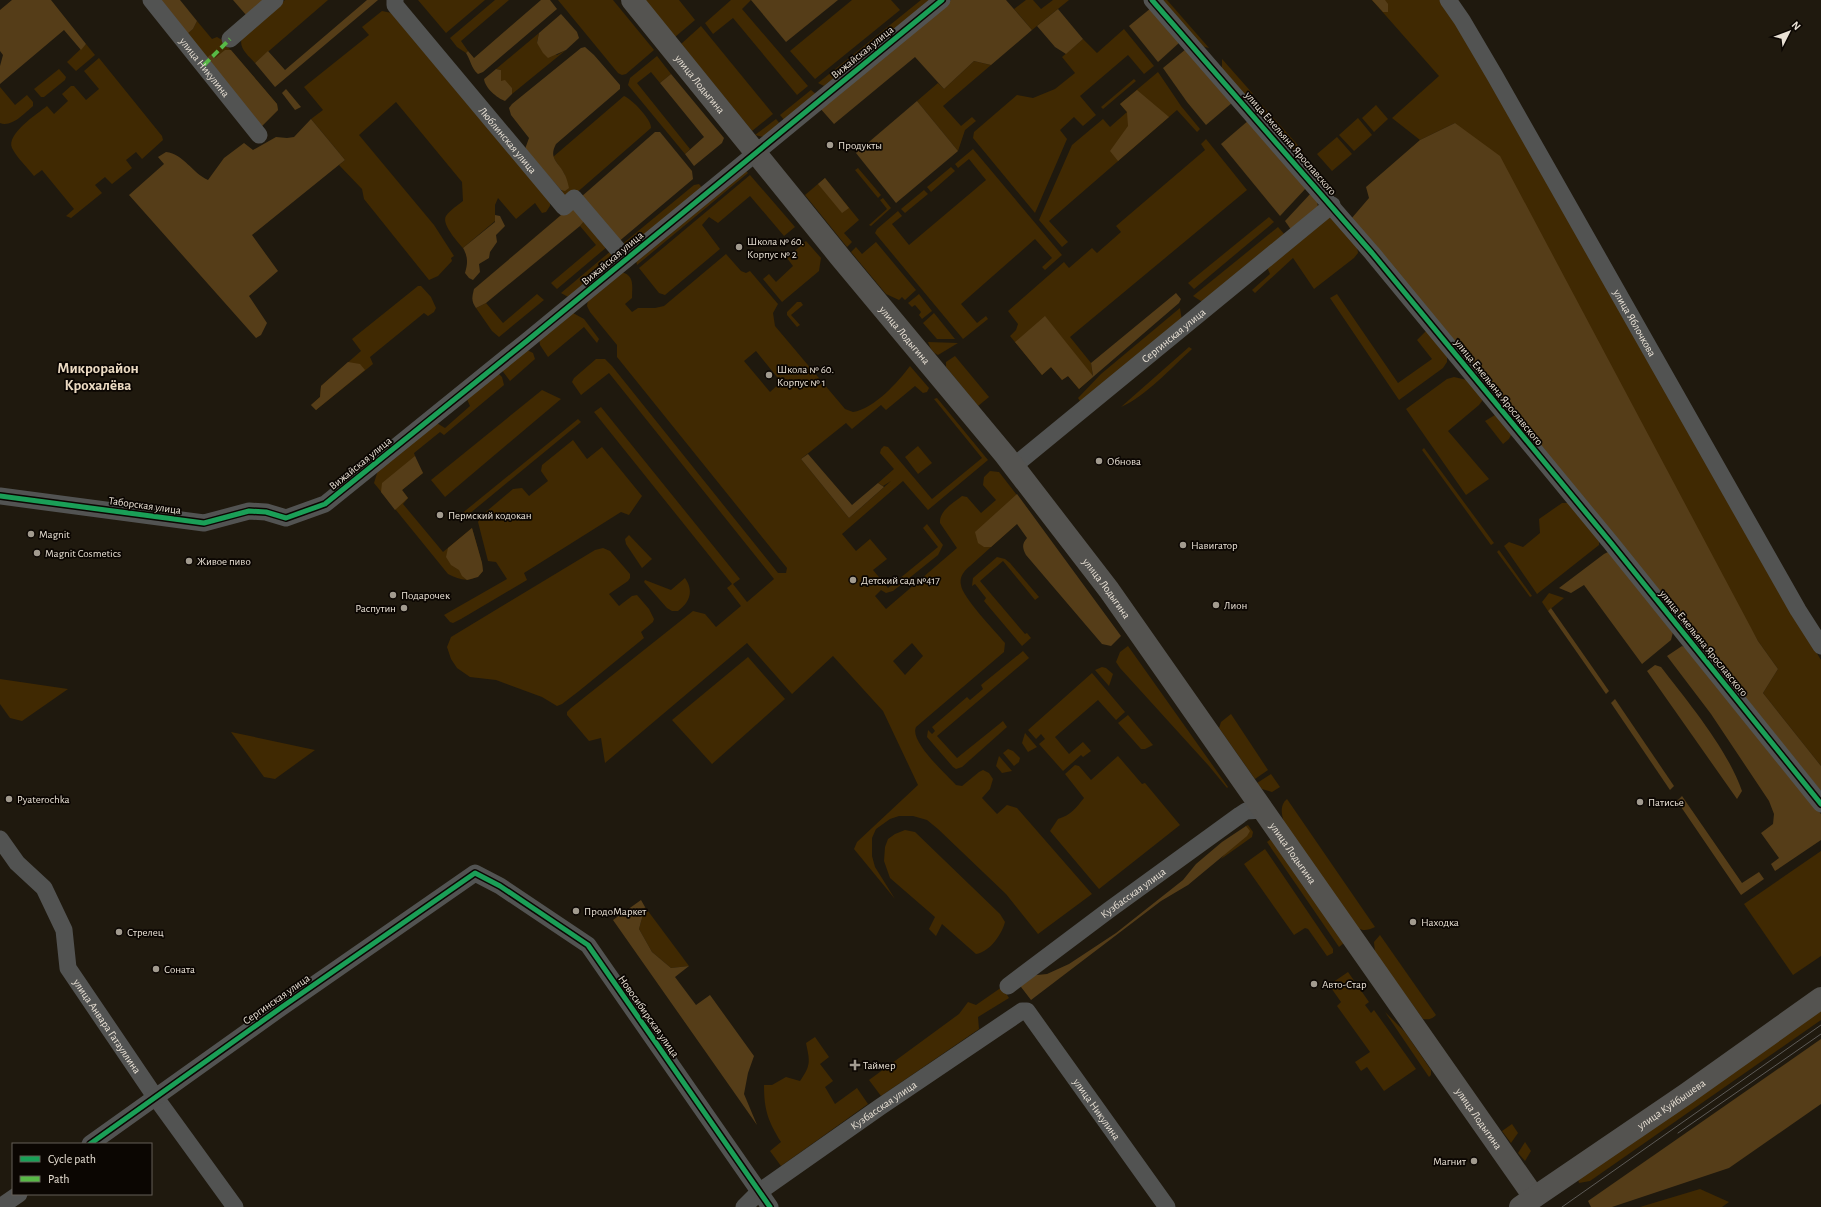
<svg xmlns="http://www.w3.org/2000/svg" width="1821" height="1207" font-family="'Alegreya Sans',sans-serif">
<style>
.green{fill:#402902;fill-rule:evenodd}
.forest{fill:#553d18}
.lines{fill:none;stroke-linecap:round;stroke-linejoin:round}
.minor{stroke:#525352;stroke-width:17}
.major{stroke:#545350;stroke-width:22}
.tram{stroke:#5d5a56;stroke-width:1}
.quiet{stroke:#58b947;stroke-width:4;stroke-dasharray:8 4;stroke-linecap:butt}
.cycleway-casing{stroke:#0b0602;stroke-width:8}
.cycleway{stroke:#1a9f57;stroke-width:5}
.poi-dot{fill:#a29b8f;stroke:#0b0602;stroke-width:1.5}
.labels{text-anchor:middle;stroke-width:3.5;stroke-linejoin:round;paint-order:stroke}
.street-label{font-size:11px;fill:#e9e1d5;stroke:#0b0602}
.poi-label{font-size:11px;fill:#e9e1d5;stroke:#0b0602;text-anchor:start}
.district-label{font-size:15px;font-weight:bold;fill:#ebdac2;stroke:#0b0602}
</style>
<rect width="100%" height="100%" fill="#1f190e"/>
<g class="green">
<path d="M285,0H328L255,63C248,55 238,48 242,37Z"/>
<polygon points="418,0 485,0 446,33"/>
<polygon points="495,0 509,0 461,41 468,51 466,53 457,47 450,38"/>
<polygon points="558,0 613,0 654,50 626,74 622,75 618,73"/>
<polygon points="645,0 679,0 695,20 675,37"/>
<polygon points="731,0 751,0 742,9 808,86 797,95 733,18 713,34 705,23"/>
<polygon points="852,0 891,0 900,10 815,79 790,51"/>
<polygon points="921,0 932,0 824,86 818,83"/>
<polygon points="1026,0 1033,0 1041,9 1053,0 1069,0 1032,30 1014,9"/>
<polygon points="1162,0 1167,0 1209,48 1201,46"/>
<polygon points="1372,0 1440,0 1467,38 1780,592 1821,660 1821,766 1763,693 1778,669 1758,641 1455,123 1420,140 1392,118 1439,76"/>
<path d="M382,11L392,13L550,200V206L546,212L542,213L535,203L516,219L498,198L495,205V221L463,248C458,242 441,224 446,216C450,210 458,205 463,201L462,182L396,102L359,135L434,225L454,256L451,258L452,261L438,276L429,280L364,199L362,189L339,165L345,160L311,119L323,110L304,87L369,35L362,27Z"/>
<polygon points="197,21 212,39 217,37 222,40 277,104 278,110 260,128 186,35 193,29"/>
<polygon points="701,26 773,114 752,131 681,44"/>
<polygon points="1124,29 1154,66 1144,74 1128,55 1080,96 1096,115 1083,126 1074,117 1060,130 1067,139 1035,213 973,138 974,132 1017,95 1033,98 1055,89 1075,73 1062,57 1083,39 1097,53"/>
<polygon points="539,33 537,43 557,55 566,50 512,94 512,88 501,82 501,70 496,69"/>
<polygon points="86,44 95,55 76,71 67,62"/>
<polygon points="657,56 671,74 660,83 651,72 637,83 690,149 685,154 628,85 630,78"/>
<path d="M99,58L162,136L163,140L142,159L136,152L126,160L132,168L112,184L105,177L95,185L102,193L71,218L66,216L74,209L42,170L34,176C28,168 17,158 12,148C6,134 37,114 47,106L54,114L68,101L62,94L71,86H74L86,100L99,89L84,71Z"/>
<polygon points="1222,59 1253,94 1244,94 1222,68"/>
<polygon points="974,61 991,65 943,106 961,126 972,117 976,121 965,130 958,151 917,101 938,83 944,89"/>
<polygon points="59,69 66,77 65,80 44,97 41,97 34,89"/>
<polygon points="1158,72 1181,106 1200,129 1197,132 1177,110 1049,221 1068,242 1062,247 1039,220 1072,145 1103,119 1110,127 1127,112 1120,104"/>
<polygon points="1134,79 1136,81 1103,109 1101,107"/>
<path d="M0,87L15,105L27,95L33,102V106C25,113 11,128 0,123Z"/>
<polygon points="811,90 817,95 785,121 780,115"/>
<path d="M624,96C632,99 652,120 651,128L574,195L561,196L565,175L553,157Z"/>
<polygon points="1262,105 1303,151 1299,152 1291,148 1262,115"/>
<polygon points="1376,105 1388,119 1374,132 1362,118"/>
<polygon points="1358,118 1372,135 1354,151 1339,135"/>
<polygon points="776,119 781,125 763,137 755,135"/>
<polygon points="1337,137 1352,154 1332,171 1317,154"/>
<polygon points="1206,139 1247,190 1070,337 1091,363 1093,377 1079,389 1068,376 1062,380 1051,367 1042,375 1010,336 1016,330 1018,324 1008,311 1064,262 1069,268 1092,248 1097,253 1121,232 1116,226 1205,150 1201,144"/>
<polygon points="973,149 1062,255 1045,270 1042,267 1052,258 1035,239 961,304 977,323 986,316 988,319 963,339 875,233 877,229 898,211 902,216 892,224 909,245 986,180 969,159 958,168 955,164"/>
<polygon points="951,167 955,171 931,192 927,187"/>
<polygon points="858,168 881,195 878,198 855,170"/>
<polygon points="744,169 748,173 637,265 636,260"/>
<polygon points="750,175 795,227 784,236 750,196 718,223 709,217 702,225 720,249 665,295 659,293 639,268"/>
<polygon points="825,178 859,220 844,233 852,242 847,247 805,195"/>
<polygon points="699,184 703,189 628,250 620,246 694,185"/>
<polygon points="924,190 928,194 905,213 901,209"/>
<polygon points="883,198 891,208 871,226 869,225 887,209 880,200"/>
<polygon points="1330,216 1357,246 1358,253 1354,258 1314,289 1293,258 1255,293 1252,290 1270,274 1266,265"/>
<polygon points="1269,217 1274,222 1194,289 1188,283"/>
<polygon points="585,220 608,246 557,289 551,283 596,245 580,226"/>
<polygon points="1278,227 1286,236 1204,303 1193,296"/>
<polygon points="806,241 821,258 819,271 782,302 763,279 769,274 776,282 793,266 787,258"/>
<polygon points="876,242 916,290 905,300 902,297 899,300 886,294 851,252 856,247 862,254"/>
<polygon points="612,250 615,257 612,263 570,298 561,293"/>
<path d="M726,254L741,271L746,273L750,271L778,304L773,313L775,326L845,409L853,412C874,409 898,382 910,366L929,388L927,392L923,393L915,386L886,410L881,405L852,429L846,423L801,459L849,518L891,481L883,486L878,483L894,469L880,453L881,449L884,446L888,447L932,499L982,458L934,399L937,398L988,460L928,510L903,481L842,534L856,551L870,539L887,559L873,570L888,588L938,547L923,528L927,524L943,545L938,555L893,591L886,593L881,590L875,596L886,609L957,548L940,523C939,511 953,503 962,496L967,497L981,513L996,500L983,485L984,477L990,471L999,472L1030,512L970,566C964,571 959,577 961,585C962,597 996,632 1005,643L1004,652L916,727C909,741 946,774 956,785L962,786L979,772L983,770L989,773L993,779L990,789L982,798L997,814L1007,805L1017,808L1092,894L1038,934L1006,894L938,829L927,820L913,816H899L890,819L876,829L872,838V856L875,867L895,899L854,849L857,842L918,785L883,711L833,656L792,694L747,643L605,763L601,738L589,741L567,715V712L571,708L693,611L705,614L716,627L741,606L727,588L732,584L594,412L601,407L740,579L733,584L747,602L774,579L609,373L581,395L572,382L574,378L596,359H605L612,366L778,573H786L787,568L617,357V345L590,312L587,306L588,298L621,272C635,275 632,286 632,298L625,304L632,312L638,308H655L664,306ZM756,351L781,382L770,392L744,361ZM912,643L923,656L905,675L893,661Z"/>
<polygon points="418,286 421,286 431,297 436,308 434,312 428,316 424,313 370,357 373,364 316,410 311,405 320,397 321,386 361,351 352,339"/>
<polygon points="537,294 544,300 499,337 492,331 476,308 486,303 503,323"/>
<polygon points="919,294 932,311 922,319 919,315 921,312 915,305 912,307 908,303"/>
<polygon points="1337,294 1398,383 1432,359 1417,340 1427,330 1447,357 1447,362 1443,368 1399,400 1330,298"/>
<polygon points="797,302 801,302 803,305 791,315 800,325 797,327 787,315 787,312"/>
<polygon points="1180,308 1182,321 1082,404 1078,398 1101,374"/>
<polygon points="573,313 584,319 599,339 597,343 584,327 548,357 540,345 539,338"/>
<polygon points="934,313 955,339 937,339 923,323"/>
<path d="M928,342L958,343L938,355C933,353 930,348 928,342Z"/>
<path d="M1189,347L1192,349C1171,368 1146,396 1121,407Z"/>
<polygon points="527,350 533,353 535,359 510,381 501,369"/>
<polygon points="955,356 989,397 978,406 946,367 946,362"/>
<path d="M497,372L502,377L504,385L444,435L440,432L414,453L417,462L423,473L402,490L408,498L403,504L443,552L472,528L482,563L483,571C473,583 461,581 448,574L374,483L378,470L435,422L445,428L470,406L466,397Z"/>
<polygon points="1454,377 1467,380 1482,398 1482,401 1479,405 1448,431 1489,479 1466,495 1406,409 1447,379"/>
<polygon points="542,390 561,399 445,497 431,480"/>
<polygon points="1495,415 1512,433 1509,439 1503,444 1485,421"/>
<polygon points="578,419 581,422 463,519 460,515"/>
<polygon points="573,440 587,459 602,447 642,496 629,515 621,512 524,573 527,580 461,619 453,623 450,622 444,615 507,579 496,562 488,561 478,522 481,516 513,489 522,488 529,496 548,481 541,471 542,465"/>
<polygon points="918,446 932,463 918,474 905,457"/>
<polygon points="1424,448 1494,543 1491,545 1422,450"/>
<polygon points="1562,503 1569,503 1599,540 1599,545 1537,594 1504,546 1509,542 1523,547 1540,533 1539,519"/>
<polygon points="629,535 652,559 642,568 626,544 625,539"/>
<polygon points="603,548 610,551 630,574 630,578 628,581 609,594 619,606 632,596 637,595 649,609 654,619 653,622 641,632 644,638 579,691 562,704 557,706 542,697 496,680 470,677 457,668 451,659 447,647 451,637 595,550"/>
<polygon points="1499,550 1532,596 1530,597 1497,552"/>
<polygon points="997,557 1005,559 1010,563 1039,597 1035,600 1003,561 980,581 1025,634 1027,633 1031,638 1022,646 984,601 986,598 975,584 972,586 973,578"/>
<path d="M685,578C694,591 690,602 678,611H672L667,608L644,582L645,580L671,590Z"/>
<polygon points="1549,593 1564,598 1548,611 1542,602"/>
<polygon points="1128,646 1228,787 1227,788 1209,766 1120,668 1116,662 1120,652"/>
<polygon points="1023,651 1029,658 937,736 957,758 1003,721 1007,727 962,767 956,769 953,767 927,737 928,730 932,734 935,731 932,727 967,697 970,700 983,689 981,685"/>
<polygon points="748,657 785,699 712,764 672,720"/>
<polygon points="1102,667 1106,668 1113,674 1109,686 1095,670"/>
<polygon points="1092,673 1125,712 1116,720 1098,700 1055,737 1069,754 1083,742 1091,751 1083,757 1081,755 1063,771 1039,744 1045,739 1041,734 1036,739 1028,730"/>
<polygon points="0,679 68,689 22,721 10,718 0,704"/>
<polygon points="1231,714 1268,770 1255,779 1219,728 1221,722"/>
<polygon points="1128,715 1153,745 1145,749 1141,749 1118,723"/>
<polygon points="231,732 315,750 275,779 264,777"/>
<polygon points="1025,733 1037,747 1028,752 1022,743"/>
<polygon points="1008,749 1013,751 1020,758 1019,762 1014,766 1003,753"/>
<polygon points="999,756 1012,771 1002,773 996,766"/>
<path d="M1118,756L1142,784L1145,783L1180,825L1099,889L1050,831L1058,819C1071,815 1076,808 1084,798L1065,774L1075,765L1079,766L1091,780Z"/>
<polygon points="1271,774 1280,787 1272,792 1262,789 1257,783"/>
<path d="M1287,799L1375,927C1368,930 1363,932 1357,927L1284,822C1281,813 1280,805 1287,799Z"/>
<polygon points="1248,825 1253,832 1252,837 1221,859 1246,826"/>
<path d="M905,830L915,832L1000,914L1005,922C1002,934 990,952 976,954L942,924L936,936L929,929L935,917L890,878L884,861L885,847L888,839L895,834Z"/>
<polygon points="1272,838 1344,943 1339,947 1267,842"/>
<polygon points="1265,849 1333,949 1333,953 1327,956 1308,929 1305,928 1294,935 1244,864"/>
<polygon points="1821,851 1821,956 1793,975 1744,904"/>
<polygon points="645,907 689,966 671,968 652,952 639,929"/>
<path d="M1380,935L1436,1015C1432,1019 1429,1020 1423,1019L1375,953L1374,942Z"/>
<polygon points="1348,972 1369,1002 1365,1005 1371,1013 1374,1010 1416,1069 1384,1091 1367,1067 1361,1071 1355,1062 1370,1052 1337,1006 1341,1002 1329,985"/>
<polygon points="1002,987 1009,998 978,1017 979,1029 881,1096 869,1080 959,1014 968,1002 976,1005"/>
<polygon points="1821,1004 1821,1020 1590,1181 1579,1183 1577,1175"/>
<polygon points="1385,1012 1405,1032 1431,1070 1431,1075 1429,1077"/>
<path d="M815,1037L829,1057L820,1064L833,1081L825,1087L835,1104L857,1088L868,1104L781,1166L770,1151L781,1142C768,1121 764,1110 764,1085H772L786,1077L800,1081C811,1065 810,1062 806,1043Z"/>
<polygon points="1512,1124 1518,1133 1511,1143 1502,1131"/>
<polygon points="1525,1142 1531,1151 1525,1161 1518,1153"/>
<polygon points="1700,1189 1729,1202 1722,1207 1640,1207"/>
</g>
<g class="forest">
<polygon points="12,0 51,0 86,44 81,50 64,30 0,84 0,66 3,55 0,51 0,10"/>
<polygon points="159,0 180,0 197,21 193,29 186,35"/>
<polygon points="233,0 266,0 247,16"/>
<polygon points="367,0 378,0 275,87 255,63 268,51 285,70"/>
<path d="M541,0H550L557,9L483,72L478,74C471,68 471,61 466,53L468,51L474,58Z"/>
<polygon points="751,0 838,0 786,42"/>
<polygon points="951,0 1006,0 1032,30 991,65 974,61 944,89 915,57 834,124 819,107"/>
<polygon points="1372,0 1385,0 1388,4 1388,12 1383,12"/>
<polygon points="1151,8 1180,42 1158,62 1129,26"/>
<polygon points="1058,9 1083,39 1066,54 1055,47 1037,26"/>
<polygon points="561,14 577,32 579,38 566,50 548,58 543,53 537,43 539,33"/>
<path d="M585,47L594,55L620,85V89L556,144C548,159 559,162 565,175C567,179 568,184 569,188L565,191L561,190L525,149L529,138L511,115L509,108L512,104L581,48Z"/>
<polygon points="1186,49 1233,102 1206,125 1187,102 1163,68"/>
<polygon points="225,50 231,50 277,104 278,110 260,128 206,59 210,55 215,58"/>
<path d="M496,69L501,70V81L505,80L512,88V94L505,101C497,98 485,88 484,79Z"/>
<polygon points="671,74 724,138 722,143 694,166 685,154 704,137 660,83"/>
<polygon points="286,89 301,107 295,110 282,93"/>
<polygon points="1137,90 1169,117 1118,161 1110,151 1128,126 1127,112 1120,104"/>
<polygon points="917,101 958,151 896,203 856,153"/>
<path d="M311,119L345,160L252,235L278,271L249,296L267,323L261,335L256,338L129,195L164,164L158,157L166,152C184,154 192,173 208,180L224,158L244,143L253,150L276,137L287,138L294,137Z"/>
<polygon points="1249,120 1307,187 1280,216 1221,144"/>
<polygon points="1455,123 1500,156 1758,641 1778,669 1763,693 1821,766 1821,791 1351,219 1369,198 1366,187 1420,140"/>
<polygon points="655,132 660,132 692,171 693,179 617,243 581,197"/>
<polygon points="825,178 849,208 842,213 818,184"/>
<polygon points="1312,192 1317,201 1318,207 1292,231 1285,221"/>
<path d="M574,208L585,220L580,226L486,303L476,308C471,301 472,297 474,289L567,210Z"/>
<path d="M495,215L500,216L505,226L496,235L497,242L490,252L489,258L479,264L480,272L473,280L469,278L465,273C468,263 468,257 463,248L495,222Z"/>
<polygon points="1176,293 1181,299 1179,303 1079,389 1068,376 1062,380 1051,367 1042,375 1015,342 1045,316 1093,376 1091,363"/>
<polygon points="348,362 360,364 365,370 316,410 311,405 320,397 321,386"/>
<polygon points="808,454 852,505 878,483 884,487 849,518 801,459"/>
<polygon points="415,456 423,473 402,490 408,498 395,510 381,492 382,483"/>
<path d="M1017,494L1121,636L1111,646L1102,644L1026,555C1022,547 1022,544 1027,538L1017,524L991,547H984L978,543L975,532Z"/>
<polygon points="472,528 482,563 483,571 478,577 467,580 462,576 459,570 451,565 446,557 448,548"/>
<polygon points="1608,552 1673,632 1671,640 1642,664 1584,585 1571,593 1559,588 1604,554"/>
<polygon points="1551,608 1609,691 1606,694 1548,611"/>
<polygon points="1682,646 1688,649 1821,814 1821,840 1775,871 1771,864 1779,858 1761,833 1773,824 1774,814 1769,801 1711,714 1667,656"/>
<path d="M1655,665L1661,667C1688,702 1728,750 1742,791L1737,799L1647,671Z"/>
<polygon points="1615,699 1674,786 1670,790 1611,703"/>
<polygon points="1682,796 1742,883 1759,872 1764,879 1741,895 1677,801"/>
<polygon points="1246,826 1250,831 1247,836 1188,885 1161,901 1031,1000 1018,983 1027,976 1047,974 1069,964 1116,933 1183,880 1196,864 1222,842"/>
<polygon points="641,900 645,907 639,929 652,952 671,968 689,966 675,977 696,1005 710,995 754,1056 748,1073 744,1094 757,1125 613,920"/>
<polygon points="1821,1039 1821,1104 1729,1168 1612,1207 1591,1207 1588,1201"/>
</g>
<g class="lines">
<g class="minor">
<path id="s1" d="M151,0L259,135"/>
<path id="s2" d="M395,0V5L564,207L574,198L626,259"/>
<polyline points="1152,0 1372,253 1611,543 1821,804"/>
<path id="s3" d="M1448,0L1462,20L1495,76L1798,610L1821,646"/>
<polyline points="230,39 275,0"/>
<path id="s4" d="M1014,466L1332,205"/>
<polyline points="0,496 204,523 249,511 266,512 286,518 325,504 528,340 942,0"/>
<path id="s5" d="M0,839L17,863L44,888L64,930L68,968L156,1098L235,1207"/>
<path id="s6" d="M1008,986L1109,910L1240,815L1246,811L1264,810"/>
<polyline points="90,1144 282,1007 475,873 500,886 588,945 770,1207"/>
<polyline points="0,1207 19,1194"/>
<path id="s7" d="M744,1207L759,1192L880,1107L1022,1011H1027L1167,1207"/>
</g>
<g class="major">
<path id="s8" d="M632,0L840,257L1005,455L1109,590L1534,1197"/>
<path id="s9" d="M1520,1207L1686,1094L1821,998"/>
</g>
<g class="tram">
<polyline points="1678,1133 1821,1034"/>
<polyline points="1562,1207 1821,1025"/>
</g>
<polyline class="quiet" points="204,65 230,39"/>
<g class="cycleway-casing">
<g id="cycleway">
<polyline points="1152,0 1372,253 1611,543 1821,804"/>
<polyline points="0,496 204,523 249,511 266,512 286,518 325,504 528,340 942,0"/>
<polyline points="90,1144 282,1007 475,873 500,886 588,945 770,1207"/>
</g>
</g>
<use href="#cycleway" class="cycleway"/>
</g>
<g class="poi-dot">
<circle cx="830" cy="145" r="4"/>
<circle cx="739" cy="247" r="4"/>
<circle cx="769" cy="375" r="4"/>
<circle cx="1099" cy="461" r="4"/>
<circle cx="440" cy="515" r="4"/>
<circle cx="31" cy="534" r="4"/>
<circle cx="1183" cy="545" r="4"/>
<circle cx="37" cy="553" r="4"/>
<circle cx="189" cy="561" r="4"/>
<circle cx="853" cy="580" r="4"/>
<circle cx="393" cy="595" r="4"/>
<circle cx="1216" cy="605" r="4"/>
<circle cx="404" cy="608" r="4"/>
<circle cx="9" cy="799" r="4"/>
<circle cx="1640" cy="802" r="4"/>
<circle cx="576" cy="911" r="4"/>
<circle cx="1413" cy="922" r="4"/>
<circle cx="119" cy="932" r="4"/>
<circle cx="156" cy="969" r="4"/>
<circle cx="1314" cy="984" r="4"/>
<path d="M853 1059h4v4h4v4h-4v4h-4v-4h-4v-4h4z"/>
<circle cx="1474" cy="1161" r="4"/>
</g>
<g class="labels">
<g class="street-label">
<text transform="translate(862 52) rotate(-39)" y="4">Вижайская улица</text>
<text dy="4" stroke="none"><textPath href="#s1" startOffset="86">улица Никулина</textPath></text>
<text dy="4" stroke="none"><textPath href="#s8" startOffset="108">улица Лодыгина</textPath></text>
<text dy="4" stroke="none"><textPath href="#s2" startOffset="181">Люблинская улица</textPath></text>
<text transform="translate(1291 143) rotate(49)" y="4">улица Емельяна Ярославского</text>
<text transform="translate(612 258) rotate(-40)" y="4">Вижайская улица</text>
<text dy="4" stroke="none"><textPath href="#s3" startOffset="373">улица Яблочкова</textPath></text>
<text dy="4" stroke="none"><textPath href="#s8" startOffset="432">улица Лодыгина</textPath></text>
<text dy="4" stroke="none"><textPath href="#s4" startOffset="206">Сергинская улица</textPath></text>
<text transform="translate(1499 392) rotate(51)" y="4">улица Емельяна Ярославского</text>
<text transform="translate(360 463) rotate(-39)" y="4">Вижайская улица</text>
<text transform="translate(145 505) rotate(8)" y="4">Таборская улица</text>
<text dy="4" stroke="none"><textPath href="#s8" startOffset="756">улица Лодыгина</textPath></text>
<text transform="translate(1704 643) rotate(51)" y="4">улица Емельяна Ярославского</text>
<text dy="4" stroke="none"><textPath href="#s8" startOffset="1080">улица Лодыгина</textPath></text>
<text dy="4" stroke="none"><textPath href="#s6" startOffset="156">Кузбасская улица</textPath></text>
<text transform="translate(276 999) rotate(-35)" y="4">Сергинская улица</text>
<text transform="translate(649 1016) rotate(55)" y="4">Новосибирская улица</text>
<text dy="4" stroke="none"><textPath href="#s5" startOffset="221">улица Анвара Гатауллина</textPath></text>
<text dy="4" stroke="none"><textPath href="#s9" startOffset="183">улица Куйбышева</textPath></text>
<text dy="4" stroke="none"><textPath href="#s7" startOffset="173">Кузбасская улица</textPath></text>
<text dy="4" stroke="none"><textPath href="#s7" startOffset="466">улица Никулина</textPath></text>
<text dy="4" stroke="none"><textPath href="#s8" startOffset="1404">улица Лодыгина</textPath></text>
</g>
<g class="poi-label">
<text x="838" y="149">Продукты</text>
<text x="747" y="245">Школа № 60.<tspan x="747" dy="13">Корпус № 2</tspan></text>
<text x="777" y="373">Школа № 60.<tspan x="777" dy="13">Корпус № 1</tspan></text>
<text x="1107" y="465">Обнова</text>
<text x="448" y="519">Пермский кодокан</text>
<text x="39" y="538">Magnit</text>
<text x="1191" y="549">Навигатор</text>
<text x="45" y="557">Magnit Cosmetics</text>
<text x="197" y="565">Живое пиво</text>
<text x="861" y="584">Детский сад №417</text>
<text x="401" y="599">Подарочек</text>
<text x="1224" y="609">Лион</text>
<text x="396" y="612" text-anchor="end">Распутин</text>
<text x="17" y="803">Pyaterochka</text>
<text x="1648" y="806">Патисье</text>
<text x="584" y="915">ПродоМаркет</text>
<text x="1421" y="926">Находка</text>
<text x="127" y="936">Стрелец</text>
<text x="164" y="973">Соната</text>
<text x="1322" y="988">Авто-Стар</text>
<text x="863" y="1069">Таймер</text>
<text x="1466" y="1165" text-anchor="end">Магнит</text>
</g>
<g class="district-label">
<text x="98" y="373">Микрорайон<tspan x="98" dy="17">Крохалёва</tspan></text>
</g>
</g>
<rect x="12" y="1143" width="140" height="52" fill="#0b0602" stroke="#645e56"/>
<rect x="20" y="1156" width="20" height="6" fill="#1a9f57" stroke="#645e56"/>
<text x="48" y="1163" font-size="12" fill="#e9e1d5">Cycle path</text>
<rect x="20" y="1176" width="20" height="6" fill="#58b947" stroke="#645e56"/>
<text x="48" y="1183" font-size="12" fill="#e9e1d5">Path</text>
<g transform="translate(1789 32) rotate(48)" stroke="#0b0602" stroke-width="3" paint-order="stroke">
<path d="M0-3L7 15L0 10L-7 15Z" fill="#e9e1d5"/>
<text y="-6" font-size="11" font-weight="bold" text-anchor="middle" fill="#e9e1d5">N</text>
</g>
</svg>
